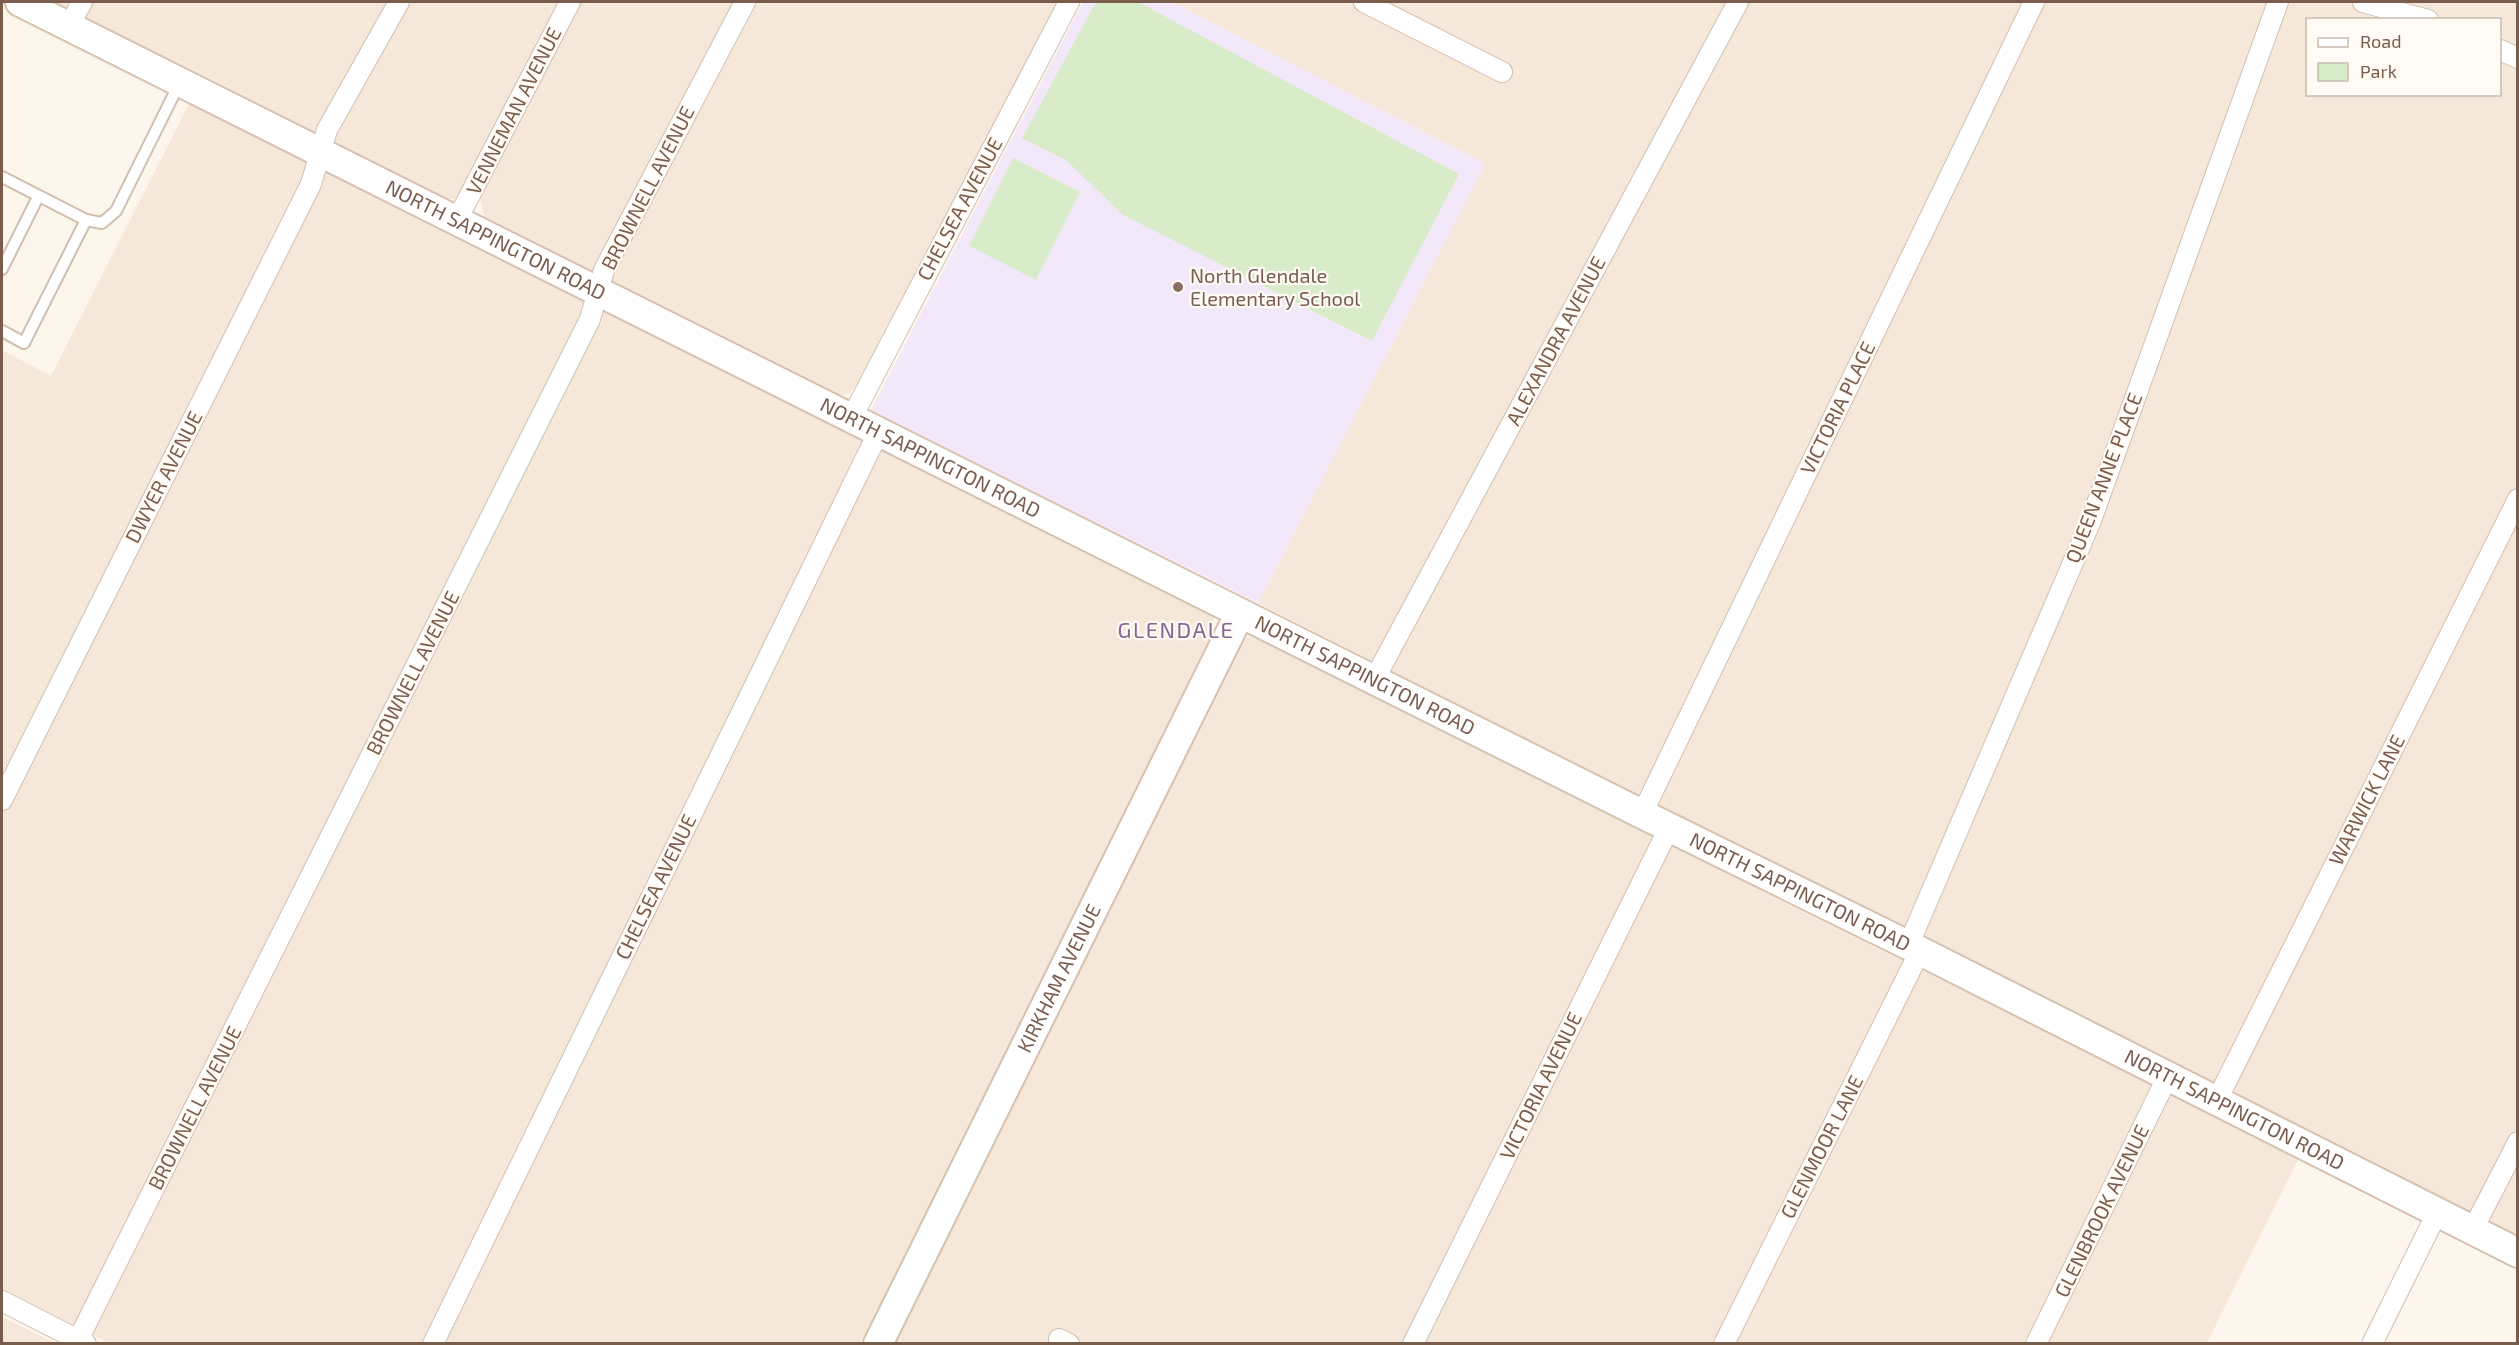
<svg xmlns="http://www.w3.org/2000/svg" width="2519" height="1345" font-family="'Exo 2',sans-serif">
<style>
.residential{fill:#f5e8da;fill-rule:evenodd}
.education{fill:#f3e8fa}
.park{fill:#d8ecc9}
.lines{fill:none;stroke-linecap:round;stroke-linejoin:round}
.lane-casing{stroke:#d1beb0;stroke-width:14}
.street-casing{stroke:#d1beb0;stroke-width:22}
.secondary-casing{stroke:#d6c0b0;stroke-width:32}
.lane{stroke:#fff;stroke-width:10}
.street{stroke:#fff;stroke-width:20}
.secondary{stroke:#fff;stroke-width:28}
.education-dot{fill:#8d6e63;stroke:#fffaf3;stroke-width:2}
.labels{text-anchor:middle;stroke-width:4.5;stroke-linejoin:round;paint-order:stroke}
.street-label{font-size:20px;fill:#7a5c4d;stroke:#fffaf3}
.education-label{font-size:20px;fill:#785e54;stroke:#fffaf3;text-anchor:start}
.quarter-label{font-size:22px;letter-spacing:1.5px;fill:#846695;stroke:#fffaf3}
</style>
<rect width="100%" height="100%" fill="#fdf6ec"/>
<g class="residential">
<polygon points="50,2 562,2 462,192 455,199 443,198 432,193 203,75"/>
<polygon points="581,2 1057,2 857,384 849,394 839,395 484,217 480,199"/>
<path d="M1172,2H2517V1239L1258,603L1485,164ZM2308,20H2500V94H2308Z"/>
<polygon points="191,100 1213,613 1215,633 862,1343 109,1343 2,1289 2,350 51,376"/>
<polygon points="1250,636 1261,637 1779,900 2300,1156 2207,1343 894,1344 1239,642"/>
<polygon points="2,1317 55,1343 2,1343"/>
</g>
<polygon class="education" points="1083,2 1172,2 1485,164 1258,603 871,410"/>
<g class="park">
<polygon points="1096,2 1138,2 1459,174 1372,341 1123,215 1066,160 1022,138"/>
<polygon points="1013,158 1080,192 1036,280 969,246"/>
</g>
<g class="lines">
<g class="lane-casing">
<g id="lane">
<polyline points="2,177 86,220"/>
<polyline points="2,269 38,197"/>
<polyline points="2,331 24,343 86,220 102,223 116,211 180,82"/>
</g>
</g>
<g class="street-casing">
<g id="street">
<polyline points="1364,2 1502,72"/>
<polyline points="2363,2 2428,20"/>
<polyline points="69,26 82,2"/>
<polyline points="2500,50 2518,58"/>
<polyline points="457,220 570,2"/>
<polyline points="852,417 1069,2"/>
<polyline points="1374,680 1738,2"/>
<polyline points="2,800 311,184 327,130 399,2"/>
<polyline points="1642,814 2034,2"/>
<polyline points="1908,946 2090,523 2278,2"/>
<polyline points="2216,1102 2518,499"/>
<polyline points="2472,1231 2518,1142"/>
<polyline points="2,1301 86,1344"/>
<polyline points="1059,1339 1069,1344"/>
<polyline points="76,1344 590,319 604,270 745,2"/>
<polyline points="433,1344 879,431"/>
<polyline points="1413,1344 1669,828"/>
<polyline points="1724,1344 1920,951"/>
<polyline points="2036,1344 2167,1078"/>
<polyline points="2372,1344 2437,1213"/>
</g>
</g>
<g class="secondary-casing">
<g id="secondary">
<path id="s1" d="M20,2L1642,814L1920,951L2518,1253"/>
<path id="s2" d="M878,1344L1240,613"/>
</g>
</g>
<use href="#lane" class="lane"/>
<use href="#street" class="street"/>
<use href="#secondary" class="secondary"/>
</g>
<circle class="education-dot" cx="1178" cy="287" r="6"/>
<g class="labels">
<g class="street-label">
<text transform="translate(514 111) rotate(-63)" y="7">VENNEMAN AVENUE</text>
<text transform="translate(648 188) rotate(-63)" y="7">BROWNELL AVENUE</text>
<text transform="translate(960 209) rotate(-62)" y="7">CHELSEA AVENUE</text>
<text dy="7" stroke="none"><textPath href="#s1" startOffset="532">NORTH SAPPINGTON ROAD</textPath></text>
<text transform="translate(1556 341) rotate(-62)" y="7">ALEXANDRA AVENUE</text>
<text transform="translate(1838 408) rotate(-64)" y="7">VICTORIA PLACE</text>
<text dy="7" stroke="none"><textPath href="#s1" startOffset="1018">NORTH SAPPINGTON ROAD</textPath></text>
<text transform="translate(164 477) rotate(-63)" y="7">DWYER AVENUE</text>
<text transform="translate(2104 478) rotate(-69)" y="7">QUEEN ANNE PLACE</text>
<text transform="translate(413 673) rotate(-63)" y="7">BROWNELL AVENUE</text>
<text dy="7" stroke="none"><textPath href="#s1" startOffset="1504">NORTH SAPPINGTON ROAD</textPath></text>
<text transform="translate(2367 800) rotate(-63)" y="7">WARWICK LANE</text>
<text transform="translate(656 887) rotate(-64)" y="7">CHELSEA AVENUE</text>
<text dy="7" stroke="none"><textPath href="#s1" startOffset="1990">NORTH SAPPINGTON ROAD</textPath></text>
<text dy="7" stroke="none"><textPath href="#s2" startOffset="408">KIRKHAM AVENUE</textPath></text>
<text transform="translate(1541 1086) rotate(-64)" y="7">VICTORIA AVENUE</text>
<text transform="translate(195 1108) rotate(-63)" y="7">BROWNELL AVENUE</text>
<text dy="7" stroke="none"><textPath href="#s1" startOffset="2476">NORTH SAPPINGTON ROAD</textPath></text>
<text transform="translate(1822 1147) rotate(-63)" y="7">GLENMOOR LANE</text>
<text transform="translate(2102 1211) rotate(-64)" y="7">GLENBROOK AVENUE</text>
</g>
<g class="education-label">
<text x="1190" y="283">North Glendale<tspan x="1190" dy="23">Elementary School</tspan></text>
</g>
<g class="quarter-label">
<text x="1176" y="638">GLENDALE</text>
</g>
</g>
<rect width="2519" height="1345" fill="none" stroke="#7a5c4d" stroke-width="6"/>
<rect x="2306" y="18" width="195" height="78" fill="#fffaf3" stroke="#cabbb1" stroke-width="1.5"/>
<rect x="2318" y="38" width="30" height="9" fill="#ffffff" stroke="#cabbb1" stroke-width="1.5"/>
<text x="2360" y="48" font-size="18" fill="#7a5c4d">Road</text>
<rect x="2318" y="63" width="30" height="18" fill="#d8ecc9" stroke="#cabbb1" stroke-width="1.5"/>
<text x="2360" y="78" font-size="18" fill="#7a5c4d">Park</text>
</svg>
